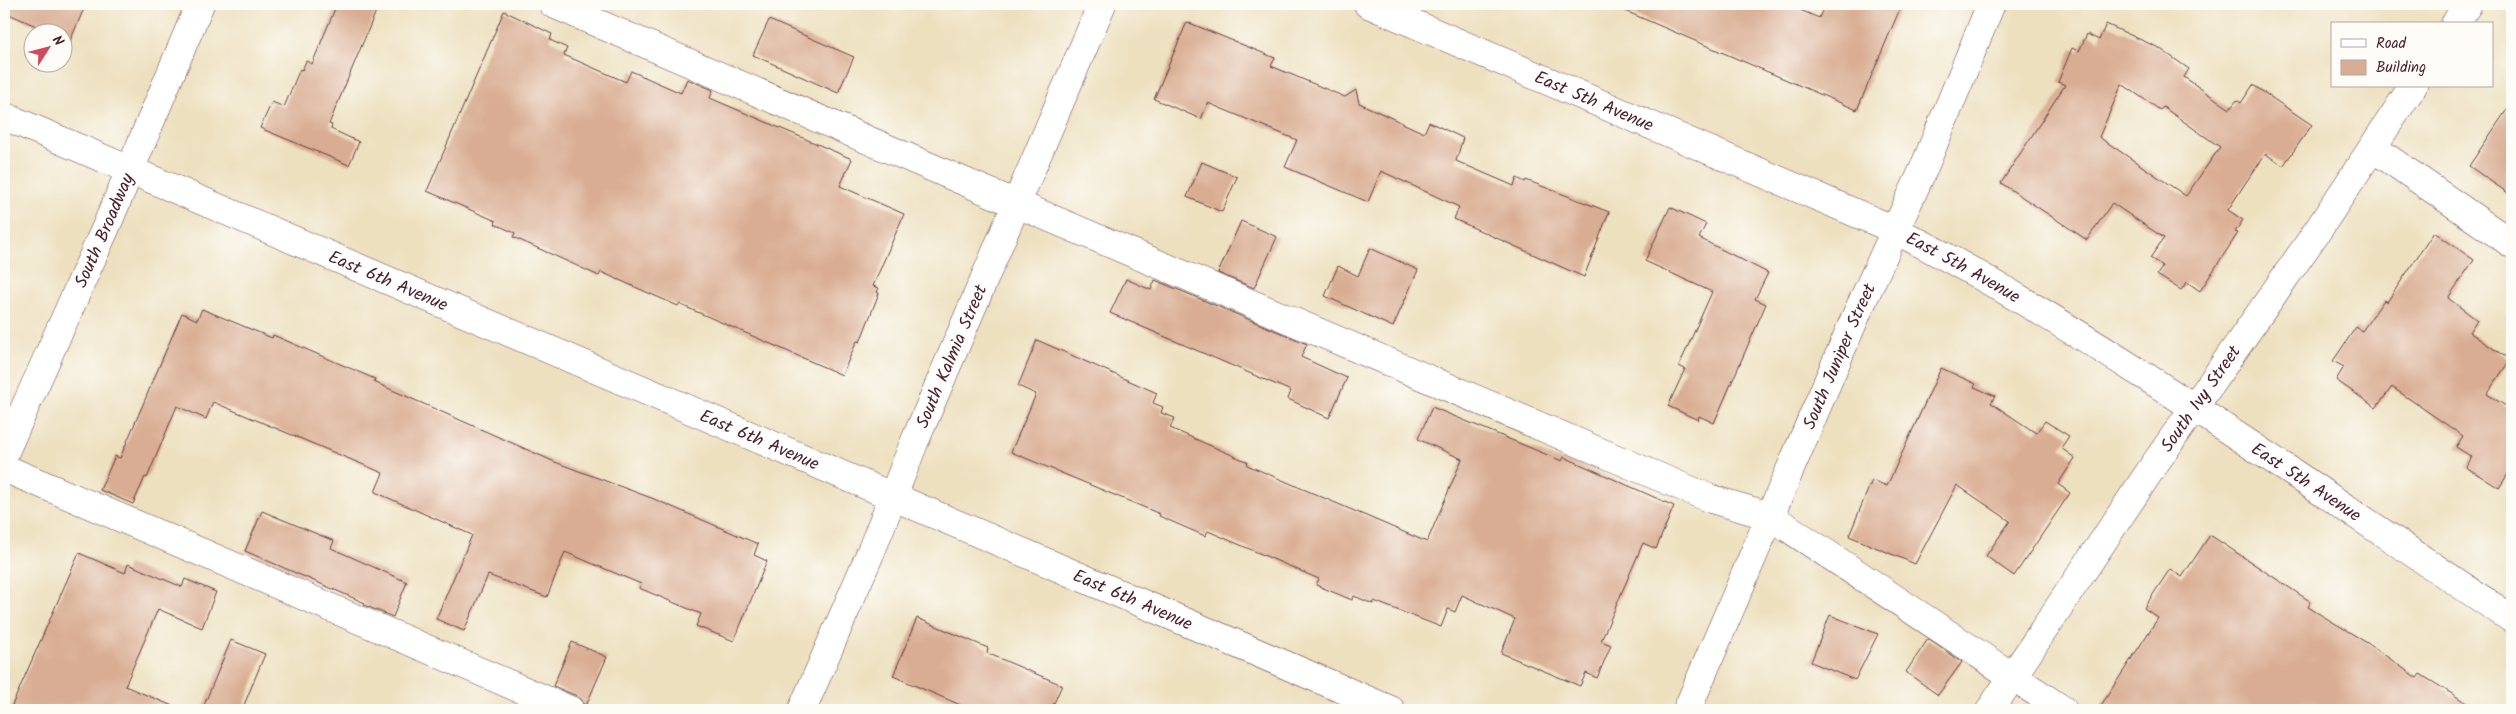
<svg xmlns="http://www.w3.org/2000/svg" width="2516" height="714" font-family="Kalam,sans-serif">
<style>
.building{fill:#d9ad93;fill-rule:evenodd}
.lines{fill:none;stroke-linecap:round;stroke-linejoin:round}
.minor-casing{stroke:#623c41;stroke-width:29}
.major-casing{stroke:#623c41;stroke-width:29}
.minor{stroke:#fff;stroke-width:28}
.major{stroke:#fff;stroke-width:28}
.labels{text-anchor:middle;stroke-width:5;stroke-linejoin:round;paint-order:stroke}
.street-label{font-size:18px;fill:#4a1f2b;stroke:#fdfcf7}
</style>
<rect width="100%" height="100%" fill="#fdfcf7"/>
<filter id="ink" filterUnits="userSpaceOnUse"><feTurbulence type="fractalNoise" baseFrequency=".02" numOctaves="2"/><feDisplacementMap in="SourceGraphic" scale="10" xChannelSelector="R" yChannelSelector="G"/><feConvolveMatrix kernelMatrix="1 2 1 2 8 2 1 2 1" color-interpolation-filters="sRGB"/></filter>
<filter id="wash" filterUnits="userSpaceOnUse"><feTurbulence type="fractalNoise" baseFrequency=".0096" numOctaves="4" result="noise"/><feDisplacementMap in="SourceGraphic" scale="20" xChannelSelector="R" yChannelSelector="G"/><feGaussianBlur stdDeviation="1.12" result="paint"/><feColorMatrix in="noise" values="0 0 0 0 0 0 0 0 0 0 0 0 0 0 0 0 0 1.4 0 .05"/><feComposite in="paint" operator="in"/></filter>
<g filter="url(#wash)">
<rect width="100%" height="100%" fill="#ede0bf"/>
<g id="blocks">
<g class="building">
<polygon points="4,4 86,4 70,41 62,38 62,32 50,32 4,12"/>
<polygon points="337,4 379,4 329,124 332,125 331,129 359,142 349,165 260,128 272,102 284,107 300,69 302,70 306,61 312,64"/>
<polygon points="1609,4 1786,4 1819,18 1825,4 1902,4 1857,110"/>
<polygon points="504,11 552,34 550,40 567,48 564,55 626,82 631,71 681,93 687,79 713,90 710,98 852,159 840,186 904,214 873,286 879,288 877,292 879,293 860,342 857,341 842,375 679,304 678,306 601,272 599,276 573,264 513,237 515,233 495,224 496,221 427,191"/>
<polygon points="769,20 854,57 838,93 753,55"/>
<polygon points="1187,22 1275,58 1271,66 1345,97 1356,90 1359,103 1424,133 1429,122 1463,138 1456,161 1514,186 1517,178 1525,182 1526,180 1609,212 1584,277 1454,219 1459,207 1381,171 1368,202 1285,167 1297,140 1208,103 1201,119 1154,99"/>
<path d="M2106,24L2159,48L2189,69L2184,77L2230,109L2237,100L2241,103L2253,85L2312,125L2283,166L2266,154L2246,182L2228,210L2243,220L2235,232L2238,233L2200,291L2187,282L2181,290L2157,275L2163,266L2150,258L2164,238L2112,203L2087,240L2001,183L2065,85L2058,82L2072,48L2079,51L2087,34L2099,40ZM2122,84L2160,110L2163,107L2220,147L2186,196L2099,137Z"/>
<polygon points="2512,102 2512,196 2469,166"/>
<polygon points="1202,162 1237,177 1222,212 1187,197"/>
<polygon points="1670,207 1706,224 1699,238 1768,273 1755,299 1766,304 1714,423 1699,416 1698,420 1668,406 1685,369 1679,366 1712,292 1645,261"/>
<polygon points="1241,221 1277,237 1254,288 1218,273"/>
<polygon points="2434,232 2474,260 2448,298 2477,320 2469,332 2510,360 2487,394 2512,410 2512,468 2499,488 2466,467 2472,457 2456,447 2463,436 2392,387 2376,408 2336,380 2344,367 2333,361 2356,327 2362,331 2384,300 2387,302"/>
<polygon points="1370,248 1418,270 1393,327 1325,296 1338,266 1358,276"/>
<polygon points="1126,279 1151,290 1155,280 1307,344 1301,357 1347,378 1329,418 1288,399 1291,391 1110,313"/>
<polygon points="202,309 272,338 273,335 375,379 374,382 555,462 654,499 758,544 754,555 767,561 734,641 696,626 701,614 639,588 641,584 565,552 547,597 488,575 464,631 436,619 472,535 375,492 383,473 213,402 206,419 177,406 147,478 145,477 133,504 100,490 115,456 120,458 182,313 197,320"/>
<polygon points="1037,340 1157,393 1153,403 1163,407 1161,413 1175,418 1170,428 1248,462 1247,465 1427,542 1462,459 1418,439 1432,407 1562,461 1564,457 1674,506 1656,549 1643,543 1601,641 1611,645 1597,678 1586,673 1580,686 1501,653 1515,619 1462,595 1455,612 1448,609 1441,627 1374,601 1373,604 1354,596 1352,600 1316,585 1319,579 1208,531 1205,536 1159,516 1160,514 1011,452 1036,394 1018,386"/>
<polygon points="1941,368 1976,384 1974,387 1995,396 1991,403 2036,433 2045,421 2069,436 2061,448 2075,458 2058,484 2070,493 2014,576 1986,556 2010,521 1957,485 1915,564 1849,536 1872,480 1887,486"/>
<polygon points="262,511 334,541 331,548 407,582 393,617 364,605 365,603 245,551"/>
<polygon points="2210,535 2311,602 2308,607 2369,644 2417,678 2420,674 2478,710 2098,710 2158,618 2144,608 2170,569 2182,577"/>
<polygon points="79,553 125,573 128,564 182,587 185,579 216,592 202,628 158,609 125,686 182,710 10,710"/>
<polygon points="1830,615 1878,634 1855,680 1811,662"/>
<polygon points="917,618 988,648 987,653 1062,685 1051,710 972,710 893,676"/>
<polygon points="1928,639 1962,662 1938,695 1906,672"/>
<polygon points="231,640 265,654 242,710 202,710"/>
<polygon points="572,642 607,657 585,708 582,700 577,696 553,686"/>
</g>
</g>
</g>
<g filter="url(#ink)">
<use href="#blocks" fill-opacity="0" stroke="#623c41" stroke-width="1"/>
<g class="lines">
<g class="minor-casing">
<g id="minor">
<polyline points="553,4 963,181 1711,499 1770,516 2063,710"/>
<path id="s1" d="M1368,4L1895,230C1980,273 2060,322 2140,373C2266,453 2388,537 2512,619"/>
<polyline points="2455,24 2468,4"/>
<path id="s2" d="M4,116L1391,710"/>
<polyline points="2373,148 2512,244"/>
<path id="s3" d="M4,454L106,227L200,4"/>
<polyline points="4,468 570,710"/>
<path id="s4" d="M802,710L870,554L914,443L1102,4"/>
<path id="s5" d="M1990,710L2156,462L2318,230L2413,86"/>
</g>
</g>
<g class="major-casing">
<g id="major">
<path id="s6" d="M1687,710L1858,311L1923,170L1991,4"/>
</g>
</g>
<use href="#minor" class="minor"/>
<use href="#major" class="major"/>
</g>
</g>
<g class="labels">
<g class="street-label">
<text dy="6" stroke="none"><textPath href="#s1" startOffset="246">East 5th Avenue</textPath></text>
<text dy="6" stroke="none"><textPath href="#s3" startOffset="245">South Broadway</textPath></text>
<text dy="6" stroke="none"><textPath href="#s1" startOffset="651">East 5th Avenue</textPath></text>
<text dy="6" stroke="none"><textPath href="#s2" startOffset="418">East 6th Avenue</textPath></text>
<text dy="6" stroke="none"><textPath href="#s4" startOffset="384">South Kalmia Street</textPath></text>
<text dy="6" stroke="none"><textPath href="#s6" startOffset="385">South Juniper Street</textPath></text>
<text dy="6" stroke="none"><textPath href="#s5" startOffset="376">South Ivy Street</textPath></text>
<text dy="6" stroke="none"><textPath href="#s2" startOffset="822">East 6th Avenue</textPath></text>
<text dy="6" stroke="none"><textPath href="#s1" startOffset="1056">East 5th Avenue</textPath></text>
<text dy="6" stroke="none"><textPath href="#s2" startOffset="1228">East 6th Avenue</textPath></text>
</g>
</g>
<rect width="2516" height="714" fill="none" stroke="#fdfcf7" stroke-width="20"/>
<rect x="2331" y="22" width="162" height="65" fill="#fdfcf7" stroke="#b5a4a5"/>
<rect x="2341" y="39" width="25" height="8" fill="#ffffff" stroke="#b5a4a5"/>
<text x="2376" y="48" font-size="15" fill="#4a1f2b">Road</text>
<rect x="2341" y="60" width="25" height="15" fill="#d9ad93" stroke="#b5a4a5"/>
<text x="2376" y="72" font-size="15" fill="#4a1f2b">Building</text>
<g transform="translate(48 48) rotate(54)"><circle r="24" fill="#fdfcf7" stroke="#b5a4a5"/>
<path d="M0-4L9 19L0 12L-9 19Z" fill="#d1495b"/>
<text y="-8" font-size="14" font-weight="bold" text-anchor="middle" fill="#4a1f2b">N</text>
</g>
</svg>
